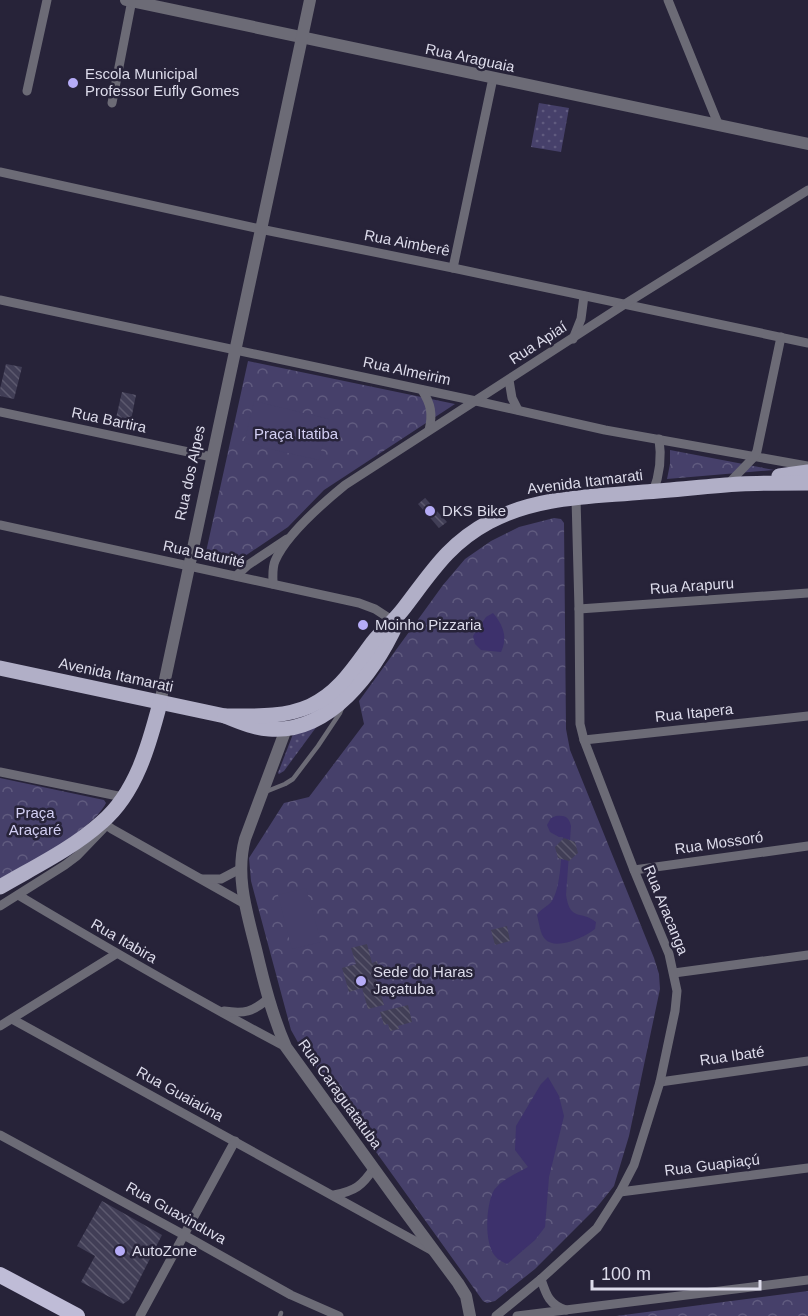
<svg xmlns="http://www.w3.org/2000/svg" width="808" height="1316" font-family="Helvetica,sans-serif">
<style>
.grass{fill:url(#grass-dots)}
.forest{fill:url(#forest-crowns)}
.pitch{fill:#46406a}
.water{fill:#3d316c}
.building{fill:url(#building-back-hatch)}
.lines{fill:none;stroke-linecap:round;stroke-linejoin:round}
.service{stroke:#6c6b76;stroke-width:4.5}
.minor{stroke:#6c6b76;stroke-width:9}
.tertiary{stroke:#6c6b76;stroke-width:12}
.primary{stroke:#b1afc7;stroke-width:15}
.trunk{stroke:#bfbcd7;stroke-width:16}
.poi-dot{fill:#b6acf8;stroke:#272339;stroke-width:2}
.labels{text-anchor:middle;stroke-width:5;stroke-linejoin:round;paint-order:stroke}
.street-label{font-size:15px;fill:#dddceb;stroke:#272339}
.poi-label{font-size:15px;fill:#dddceb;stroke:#272339;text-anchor:start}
.park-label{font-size:15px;fill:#d3cff4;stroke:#272339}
</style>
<defs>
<pattern id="grass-dots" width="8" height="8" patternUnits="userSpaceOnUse" patternTransform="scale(1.5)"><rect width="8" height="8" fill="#46406a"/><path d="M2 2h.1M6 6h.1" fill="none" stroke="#605b7f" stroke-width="1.8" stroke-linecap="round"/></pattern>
<pattern id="forest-crowns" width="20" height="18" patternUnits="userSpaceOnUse" patternTransform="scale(1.5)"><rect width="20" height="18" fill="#46406a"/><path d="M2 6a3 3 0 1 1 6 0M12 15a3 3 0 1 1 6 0" fill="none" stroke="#605b7f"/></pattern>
<pattern id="building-back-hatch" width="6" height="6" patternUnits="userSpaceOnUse" patternTransform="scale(1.5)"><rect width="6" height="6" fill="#413e56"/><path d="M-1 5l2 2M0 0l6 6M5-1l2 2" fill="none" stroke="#5c596e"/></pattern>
</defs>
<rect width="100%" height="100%" fill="#272339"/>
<g class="grass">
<polygon points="539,103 569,108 561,152 531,147"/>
<polygon points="320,722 284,771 279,774 278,773 293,734"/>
</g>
<g class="forest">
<polygon points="248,361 455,404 324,490 288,527 242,558 230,560 206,552"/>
<polygon points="670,450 774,470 667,479 670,464"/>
<polygon points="554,518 561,519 564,523 566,729 570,750 654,958 659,974 660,989 629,1136 614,1186 597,1207 535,1269 495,1301 487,1303 483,1301 300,1046 291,1030 251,881 249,858 284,803 309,797 364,724 359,701 443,585 465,559 491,541 519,527"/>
<path d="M0,778L104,800L106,803C92,831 27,864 0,880Z"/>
<polygon points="808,1291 808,1316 616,1316"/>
</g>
<g class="pitch">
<polygon points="254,401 329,419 319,460 244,443"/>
<polygon points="306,888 321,942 292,949 278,895"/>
</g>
<g class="water">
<path d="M493,613C503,625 508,637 501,652L481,650L475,644L473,636L486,617Z"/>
<path d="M556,816C565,815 569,817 571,826L566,895C570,922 581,910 596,922L595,929C585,937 556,951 545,939C540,934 539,922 537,915C541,908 550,906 553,899C561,885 561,854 563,837H559L550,832L547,825L551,818Z"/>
<path d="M548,1077L559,1096L564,1116L549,1177L545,1227L535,1240L507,1264C503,1262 498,1260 495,1256C484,1243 486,1207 493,1192C500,1180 516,1174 528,1167L515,1150L516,1126L541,1084Z"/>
</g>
<g class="building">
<polygon points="6,364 22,367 14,399 0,396 0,389"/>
<polygon points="122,392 136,395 131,420 116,418"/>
<polygon points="425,498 447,522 439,528 418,504"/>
<polygon points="564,838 575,842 578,853 569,861 558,858 555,847"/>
<polygon points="507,926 510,941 495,945 491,930"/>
<polygon points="367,944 372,963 377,961 380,973 375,975 384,1005 368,1009 362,988 349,992 342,968 356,964 351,948"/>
<polygon points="408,1005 412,1022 398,1026 399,1029 390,1031 388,1024 384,1025 380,1012"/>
<polygon points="102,1201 162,1235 129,1300 123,1304 81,1282 95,1256 77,1246"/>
</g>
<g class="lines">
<g class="service">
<polyline points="265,792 285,784 293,779 318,746 340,713 342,708"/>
<polyline points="280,1316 281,1313"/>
</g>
<g class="minor">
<polyline points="668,0 719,126"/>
<polyline points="27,91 47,0"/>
<polyline points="112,103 132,0"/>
<polyline points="0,172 260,229 453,268 808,343"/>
<polyline points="453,268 493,78"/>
<polyline points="0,300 476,401 605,430 808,466"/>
<polyline points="573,339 581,319 584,296"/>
<polyline points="509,380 512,398 518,410"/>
<path d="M422,390C431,404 433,414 429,430"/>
<polyline points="0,412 212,457"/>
<polyline points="727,485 754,457 757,451 781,337"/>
<path d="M653,492C660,474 662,458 659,439"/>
<polyline points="0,525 359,603 375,609 395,622"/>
<polyline points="236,576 248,565 287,539"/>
<path d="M273,584C273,576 272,568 275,561C286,535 323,503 345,485L625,304L808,190"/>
<polyline points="579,609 808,593"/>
<polyline points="584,740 808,716"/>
<polyline points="0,772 123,797"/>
<polyline points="102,822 112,829 245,904"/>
<polyline points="634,870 808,846"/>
<polyline points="202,879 221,879 240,869"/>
<path d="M18,895C107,948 195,999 286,1047"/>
<polyline points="0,906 65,865 77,856 103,829"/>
<polyline points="674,973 808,955"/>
<path d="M224,1011C245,1014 252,1012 268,999"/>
<polyline points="12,1019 433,1251"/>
<polyline points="0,1026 116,954"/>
<polyline points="660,1082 808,1061"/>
<polyline points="0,1135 184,1235 291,1295 339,1316"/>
<polyline points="620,1192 808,1168"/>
<path d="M334,1195C355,1191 362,1186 374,1168"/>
<path d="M541,1279C546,1294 549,1305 566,1310"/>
<polyline points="140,1316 235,1141"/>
<polyline points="496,1316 541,1279 597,1228 620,1192 634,1165 660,1082 675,1011 677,991 669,954 634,870 584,740 580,724 579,609 576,498"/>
<polyline points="517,1316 808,1280"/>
</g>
<g class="tertiary">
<polyline points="126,0 808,144"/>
<polyline points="160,703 310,0"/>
<path d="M286,729L245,839C235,876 247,913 256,949C264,983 272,1015 286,1047L398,1202L458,1283L466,1296L470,1316"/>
</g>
<g class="primary">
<polyline points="779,476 808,472"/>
<path d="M0,668L225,716C240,722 253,728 269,729C330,734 375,671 397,623"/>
<path d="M225,716C253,716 283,718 310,706C339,693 355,666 373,642C383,630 395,620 404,608C431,573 448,544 489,522C537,496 592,497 644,492C676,490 708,486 740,484C762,483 785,483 808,483"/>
<path d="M0,887C34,867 72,849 102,822C136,793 149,745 160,703"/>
</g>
<polyline class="trunk" points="0,1275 77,1316"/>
</g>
<g class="poi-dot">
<circle cx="73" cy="83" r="6"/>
<circle cx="430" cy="511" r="6"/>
<circle cx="363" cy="625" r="6"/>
<circle cx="361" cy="981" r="6"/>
<circle cx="120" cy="1251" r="6"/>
</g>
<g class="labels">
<g class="street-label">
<text transform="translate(470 58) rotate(12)" y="5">Rua Araguaia</text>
<text transform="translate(407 243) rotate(11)" y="5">Rua Aimberê</text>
<text transform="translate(538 343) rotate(-33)" y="5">Rua Apiaí</text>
<text transform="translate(407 371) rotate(12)" y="5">Rua Almeirim</text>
<text transform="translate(109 420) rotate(12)" y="5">Rua Bartira</text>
<text transform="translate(190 473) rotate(-78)" y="5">Rua dos Alpes</text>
<text transform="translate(585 482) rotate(-7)" y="5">Avenida Itamarati</text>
<text transform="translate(204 554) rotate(12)" y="5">Rua Baturité</text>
<text transform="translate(692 586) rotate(-4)" y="5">Rua Arapuru</text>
<text transform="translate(116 675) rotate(12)" y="5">Avenida Itamarati</text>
<text transform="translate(694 713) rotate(-6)" y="5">Rua Itapera</text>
<text transform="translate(719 843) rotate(-8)" y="5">Rua Mossoró</text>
<text transform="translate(666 910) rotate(68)" y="5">Rua Aracanga</text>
<text transform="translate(124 941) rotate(30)" y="5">Rua Itabira</text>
<text transform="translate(732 1056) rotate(-8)" y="5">Rua Ibaté</text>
<text transform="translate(180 1094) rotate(29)" y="5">Rua Guaiaúna</text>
<text transform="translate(340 1094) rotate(54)" y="5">Rua Caraguatatuba</text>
<text transform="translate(712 1165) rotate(-7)" y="5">Rua Guapiaçú</text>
<text transform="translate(176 1213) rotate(29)" y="5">Rua Guaxinduva</text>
</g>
<g class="poi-label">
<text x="85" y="79">Escola Municipal<tspan x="85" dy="17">Professor Eufly Gomes</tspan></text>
<text x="442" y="516">DKS Bike</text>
<text x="375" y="630">Moinho Pizzaria</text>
<text x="373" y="977">Sede do Haras<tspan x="373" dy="17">Jaçatuba</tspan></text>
<text x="132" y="1256">AutoZone</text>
</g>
<g class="park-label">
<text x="296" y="439">Praça Itatiba</text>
<text x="35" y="818">Praça<tspan x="35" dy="17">Araçaré</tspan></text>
</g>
</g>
<path d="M592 1280v9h168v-9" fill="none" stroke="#dddceb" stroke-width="3"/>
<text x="601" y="1280" font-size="18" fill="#dddceb" stroke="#272339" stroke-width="4.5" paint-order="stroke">100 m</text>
</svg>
